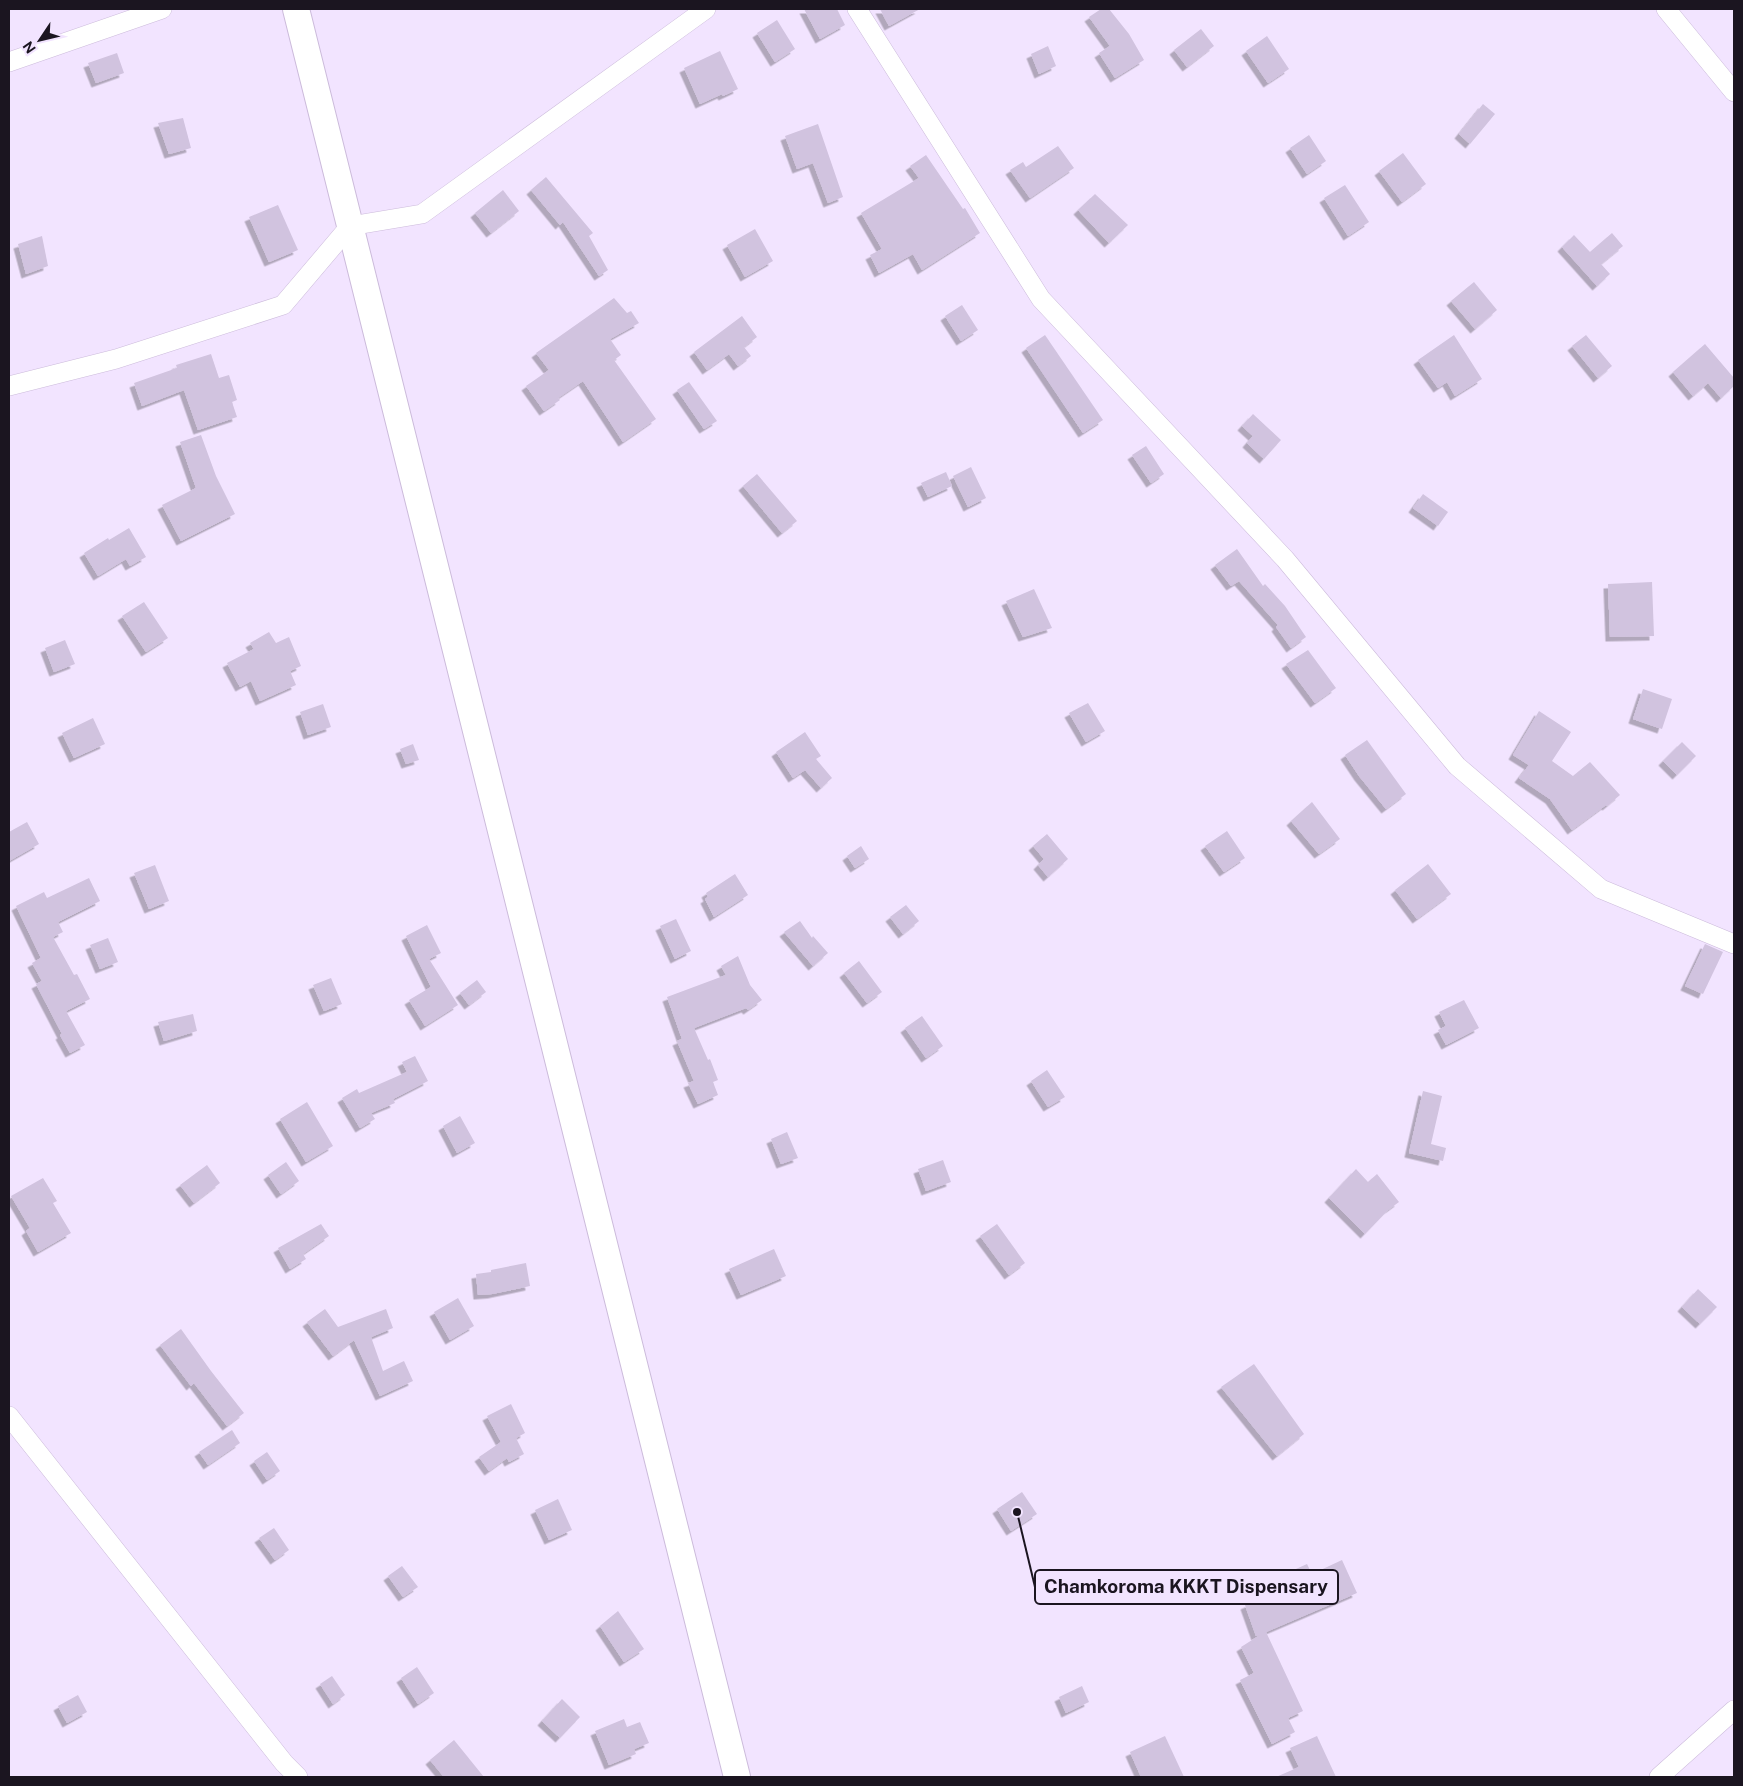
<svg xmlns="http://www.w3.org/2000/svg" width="1743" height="1786" font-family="'Public Sans',sans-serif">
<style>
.building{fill:#d1c3df;filter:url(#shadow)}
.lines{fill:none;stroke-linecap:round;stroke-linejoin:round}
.street-casing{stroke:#ccbbdb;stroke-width:20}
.secondary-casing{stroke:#ccbbdb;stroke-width:28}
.street{stroke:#fff;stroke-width:19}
.secondary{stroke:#fff;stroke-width:26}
.leader{fill:none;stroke:#1b1520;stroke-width:2}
.callout-dot{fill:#1b1520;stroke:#f2e4ff;stroke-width:2}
.callout{fill:#f2e4ff;stroke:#1b1520;stroke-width:2}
.callout-label{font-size:19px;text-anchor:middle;font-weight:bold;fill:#1b1520}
</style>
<defs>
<filter id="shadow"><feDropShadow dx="-4.5" dy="4.5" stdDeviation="0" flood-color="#0004"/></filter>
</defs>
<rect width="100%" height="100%" fill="#f2e4ff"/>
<g class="building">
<polygon points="804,9 837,9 845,25 820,39"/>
<polygon points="880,9 920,9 889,26"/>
<polygon points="1101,9 1109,9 1129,34 1144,60 1115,78 1099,53 1110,46 1089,17"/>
<polygon points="777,20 795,49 775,62 757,33"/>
<polygon points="1201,29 1214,46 1187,67 1174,50"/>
<polygon points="1267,36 1289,69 1268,83 1246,51"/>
<polygon points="1048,46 1056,66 1039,74 1031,54"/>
<polygon points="720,51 738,89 723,96 722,94 700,104 684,68"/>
<polygon points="117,53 124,73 96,83 88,63"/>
<polygon points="1483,104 1495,114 1470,144 1459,134"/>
<polygon points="183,118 191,148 169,154 158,123"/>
<polygon points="818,124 843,197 828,203 813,163 797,169 785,136"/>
<polygon points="1309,135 1326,161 1307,174 1290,148"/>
<polygon points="1058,146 1074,168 1030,198 1010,170 1023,162 1026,167"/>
<polygon points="1403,153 1426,184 1402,202 1379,171"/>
<polygon points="926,155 963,209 965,208 980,233 922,270 913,254 879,273 870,255 882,249 861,213 919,178 910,166"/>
<polygon points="546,177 593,233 589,236 608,270 599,276 563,222 560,225 531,190"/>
<polygon points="1345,185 1369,222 1348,236 1324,198"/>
<polygon points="503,190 519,211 491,233 475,213"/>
<polygon points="1095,194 1128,225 1109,243 1078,210"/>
<polygon points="278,205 298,250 269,262 249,217"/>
<polygon points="755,229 773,261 745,277 727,245"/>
<polygon points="1612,233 1623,246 1601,264 1610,274 1597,286 1562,247 1574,235 1590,252"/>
<polygon points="42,236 48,266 26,274 18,244"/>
<polygon points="1474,282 1497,310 1475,329 1451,301"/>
<polygon points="614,298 627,313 631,311 639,323 610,339 621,355 614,360 656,419 623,442 583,381 558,398 560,400 544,411 526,386 549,370 536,353"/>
<polygon points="962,305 978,330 961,341 945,316"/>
<polygon points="742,316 757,337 744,347 751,356 738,366 729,354 707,370 694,352"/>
<polygon points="1045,335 1103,420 1083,433 1026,348"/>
<polygon points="1454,335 1482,379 1455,396 1447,382 1438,388 1418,360"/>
<polygon points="1586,335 1612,366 1598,378 1572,346"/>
<polygon points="1705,344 1734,378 1734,386 1721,398 1708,383 1693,396 1673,372"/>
<polygon points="211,354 219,378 229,375 237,400 232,402 237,417 198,430 184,390 142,406 134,383 177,368 176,365"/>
<polygon points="689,382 717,421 704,429 677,390"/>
<polygon points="1253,414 1281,440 1264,459 1247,443 1253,436 1242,426"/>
<polygon points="201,435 216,476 235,514 181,541 162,505 196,488 180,442"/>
<polygon points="1146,446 1164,474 1151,483 1132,455"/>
<polygon points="971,467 986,498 968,507 953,476"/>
<polygon points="946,472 952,486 928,497 921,483"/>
<polygon points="757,474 797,521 782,533 743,486"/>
<polygon points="1423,494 1448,512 1438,526 1413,508"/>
<polygon points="129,528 146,557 130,566 126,559 98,576 84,553 108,538 109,540"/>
<polygon points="1237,549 1263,586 1265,584 1285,606 1306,637 1291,648 1276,627 1278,625 1239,581 1231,586 1215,565"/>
<polygon points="1652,582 1654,636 1610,637 1608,584"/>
<polygon points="1034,589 1052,628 1023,637 1006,601"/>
<polygon points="144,602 168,638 146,652 122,616"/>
<polygon points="269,632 276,643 289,637 301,666 290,671 296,685 260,701 251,681 240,687 227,663 254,649 250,643"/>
<polygon points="65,640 75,664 54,672 45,648"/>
<polygon points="1308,650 1336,688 1315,703 1286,664"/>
<polygon points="1643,689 1672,699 1662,729 1633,719"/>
<polygon points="1088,703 1105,731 1086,742 1069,713"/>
<polygon points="323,704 331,727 308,735 300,712"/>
<polygon points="1539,711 1571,732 1552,761 1573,776 1590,762 1620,795 1607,806 1606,805 1572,830 1550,799 1519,778 1529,765 1513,755"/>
<polygon points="93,718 105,744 74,758 62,733"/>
<polygon points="805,732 821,756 816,759 832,778 821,788 805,770 793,778 776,752"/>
<polygon points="1367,740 1406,794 1386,809 1359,776 1345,755"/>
<polygon points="1682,742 1696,756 1677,775 1663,761"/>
<polygon points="413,744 419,760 406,764 400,749"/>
<polygon points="1312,802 1340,839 1319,854 1291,821"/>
<polygon points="27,822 39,844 9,861 9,832"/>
<polygon points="1227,831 1245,858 1224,872 1205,846"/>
<polygon points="1047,834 1068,859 1048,877 1038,865 1044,859 1033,846"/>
<polygon points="861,846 869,859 855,868 847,856"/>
<polygon points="1428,864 1451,894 1417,919 1395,890"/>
<polygon points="155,865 169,901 149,909 134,873"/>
<polygon points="735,874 748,895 714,917 705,899 708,897 706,893"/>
<polygon points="89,878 100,901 58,922 63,932 53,937 74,975 77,974 90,999 66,1011 85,1045 70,1053 60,1035 62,1034 36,984 42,981 32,963 41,958 16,906 44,892 47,898"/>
<polygon points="906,905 919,921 903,934 890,917"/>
<polygon points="676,919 691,951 675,959 660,926"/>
<polygon points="800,921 812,938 813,936 828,953 813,966 784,932"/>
<polygon points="427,925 441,953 429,959 458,1005 425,1026 409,1000 431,987 406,936"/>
<polygon points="108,938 118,962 100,969 90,945"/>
<polygon points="1705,944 1723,952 1703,994 1685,986"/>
<polygon points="738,956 750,985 762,1000 748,1010 746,1008 694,1028 708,1060 710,1059 718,1080 713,1082 718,1095 698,1104 688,1083 694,1081 677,1041 682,1039 667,997 726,975 721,966"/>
<polygon points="859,961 882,992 867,1003 844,973"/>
<polygon points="331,978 342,1004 324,1011 313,985"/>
<polygon points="477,980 486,992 469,1005 460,993"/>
<polygon points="1464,1000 1479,1028 1446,1045 1438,1030 1446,1026 1439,1012"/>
<polygon points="193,1014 197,1031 164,1041 158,1022"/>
<polygon points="922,1016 943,1046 926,1058 905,1028"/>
<polygon points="415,1056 428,1081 393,1099 395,1103 371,1113 375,1119 360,1128 342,1098 357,1089 359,1093 407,1072 402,1062"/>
<polygon points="1047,1070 1065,1097 1048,1107 1031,1081"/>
<polygon points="1423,1091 1442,1096 1431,1144 1446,1148 1443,1161 1409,1153"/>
<polygon points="307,1102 333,1146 306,1162 280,1119"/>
<polygon points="460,1116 475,1143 457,1153 443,1126"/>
<polygon points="787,1132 798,1158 781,1164 771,1139"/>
<polygon points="943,1160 951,1182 926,1191 918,1169"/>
<polygon points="286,1162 299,1181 281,1194 268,1175"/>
<polygon points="207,1165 220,1183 194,1203 180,1185"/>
<polygon points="1356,1169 1368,1182 1377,1174 1399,1202 1388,1210 1365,1234 1329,1198"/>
<polygon points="43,1178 57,1201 53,1203 71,1233 38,1252 26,1231 30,1228 11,1196"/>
<polygon points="321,1224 329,1236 303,1254 306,1259 290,1269 278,1248"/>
<polygon points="997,1224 1025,1263 1009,1275 980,1236"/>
<polygon points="774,1249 786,1276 741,1295 729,1269"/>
<polygon points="526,1263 530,1286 492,1294 478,1295 476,1274 491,1272 491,1270"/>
<polygon points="1698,1289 1717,1307 1700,1324 1682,1307"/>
<polygon points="458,1298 474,1326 450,1340 434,1312"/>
<polygon points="325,1309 338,1327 386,1309 393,1328 371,1337 383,1371 404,1361 413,1381 380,1396 354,1340 333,1356 307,1322"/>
<polygon points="181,1329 211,1371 244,1413 227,1426 194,1383 191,1386 160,1345"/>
<polygon points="1254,1364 1304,1434 1277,1456 1221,1387"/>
<polygon points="511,1404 525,1433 516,1438 524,1454 509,1462 507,1458 489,1471 479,1457 501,1442 487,1416"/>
<polygon points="232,1430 240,1443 208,1465 199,1452"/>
<polygon points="267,1452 280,1471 267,1480 254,1461"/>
<polygon points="1022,1492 1037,1514 1011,1531 997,1509"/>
<polygon points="558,1499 572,1530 549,1540 535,1510"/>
<polygon points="274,1528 289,1550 275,1560 259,1538"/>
<polygon points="1342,1560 1357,1593 1266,1632 1303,1711 1288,1718 1295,1732 1272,1744 1240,1680 1254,1673 1241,1647 1260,1635 1256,1636 1245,1605 1292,1584 1287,1573 1307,1564 1312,1574"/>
<polygon points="402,1566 418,1587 403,1597 388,1576"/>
<polygon points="618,1611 644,1649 624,1662 600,1626"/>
<polygon points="417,1667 434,1693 418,1704 401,1678"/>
<polygon points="332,1676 345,1695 333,1704 320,1684"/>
<polygon points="1082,1686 1089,1702 1066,1713 1059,1697"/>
<polygon points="78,1695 87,1712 67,1723 58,1706"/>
<polygon points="562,1699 580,1717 560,1738 542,1721"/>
<polygon points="624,1719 627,1727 640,1722 649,1743 634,1749 636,1754 609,1765 595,1731"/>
<polygon points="1165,1736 1184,1777 1141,1777 1130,1752"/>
<polygon points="1317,1736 1336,1777 1276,1777 1299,1767 1290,1748"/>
<polygon points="454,1740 484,1777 444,1777 430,1760"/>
</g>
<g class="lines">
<g class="street-casing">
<g id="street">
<polyline points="857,9 1041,299 1285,559 1457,766 1601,889 1734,944"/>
<polyline points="1666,9 1734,92"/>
<polyline points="9,62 162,9"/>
<polyline points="9,386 116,359 283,305 350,226 422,214 706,9"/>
<polyline points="9,1416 284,1763 298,1777"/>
<polyline points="1659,1777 1734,1710"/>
</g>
</g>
<g class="secondary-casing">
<polyline id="secondary" points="296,9 737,1777"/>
</g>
<use href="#street" class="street"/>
<use href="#secondary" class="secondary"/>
</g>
<path class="leader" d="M1017 1512L1035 1587"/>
<circle class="callout-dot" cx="1017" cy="1512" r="5"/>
<rect class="callout" x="1035" y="1570" width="303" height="34" rx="5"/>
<g class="callout-label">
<text x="1186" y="1593">Chamkoroma KKKT Dispensary</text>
</g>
<rect width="1743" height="1786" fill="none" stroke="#1b1520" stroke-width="20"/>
<g transform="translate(40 40) rotate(235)" stroke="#f2e4ff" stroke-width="4" paint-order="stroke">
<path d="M0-4L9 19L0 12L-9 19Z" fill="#1b1520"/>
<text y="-8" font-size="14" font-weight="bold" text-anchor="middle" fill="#1b1520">N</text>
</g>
</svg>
